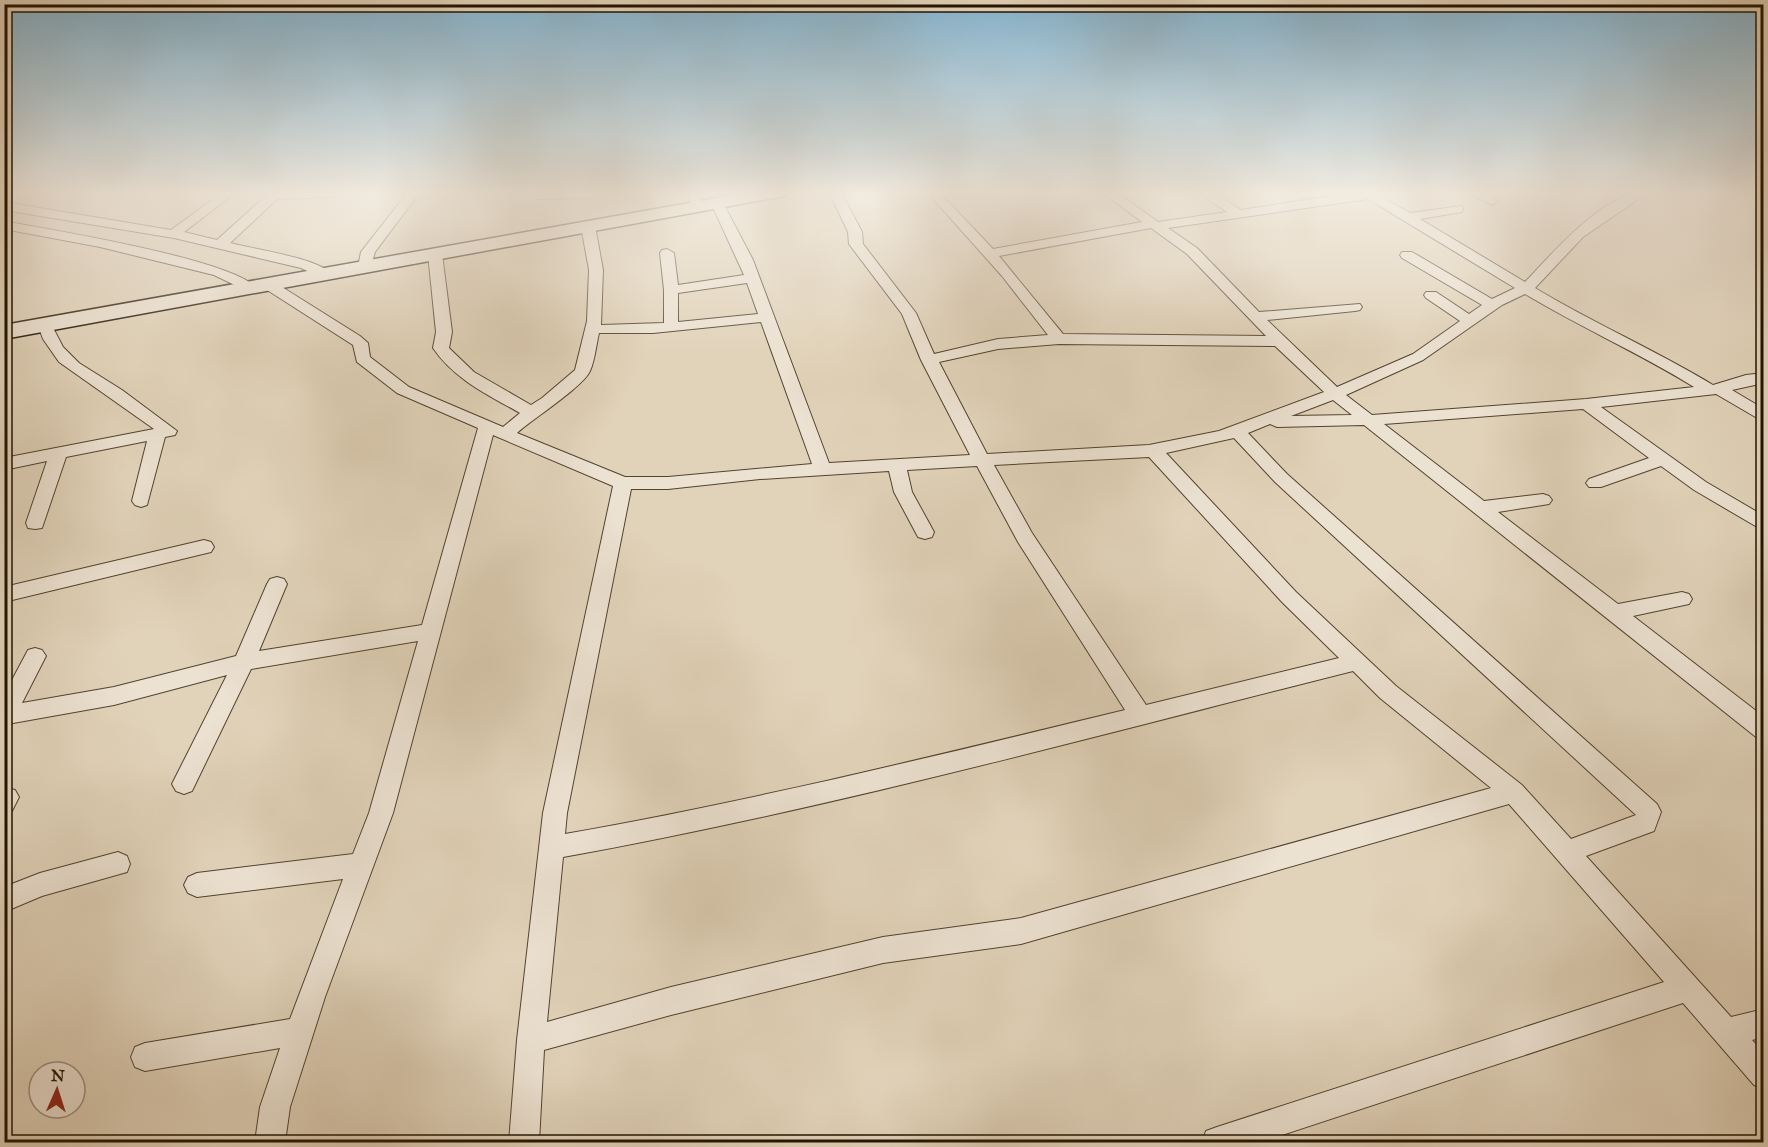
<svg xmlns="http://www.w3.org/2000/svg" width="1768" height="1147" font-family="'IM FELL Great Primer',serif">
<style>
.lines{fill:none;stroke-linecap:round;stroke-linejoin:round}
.street-casing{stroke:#52432f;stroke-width:2}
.secondary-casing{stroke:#221301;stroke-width:3}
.street{fill:#ece2d2;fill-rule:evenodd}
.secondary{fill:#ece2d2;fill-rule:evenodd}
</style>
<rect width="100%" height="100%" fill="#e1d3ba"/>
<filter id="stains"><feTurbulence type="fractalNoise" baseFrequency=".00333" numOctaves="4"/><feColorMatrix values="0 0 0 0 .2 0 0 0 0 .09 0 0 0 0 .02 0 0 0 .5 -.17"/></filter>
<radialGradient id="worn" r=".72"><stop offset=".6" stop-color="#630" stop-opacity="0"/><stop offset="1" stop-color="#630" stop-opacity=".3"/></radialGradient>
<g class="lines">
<g class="street-casing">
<g id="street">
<path d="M223,192H236L184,232L217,240L270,192H336L335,196L331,197L277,199L230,243C253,249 317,258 332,274L330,277H320L301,268L174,238L4,210V202L171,230Z"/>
<polygon points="408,192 420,192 375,252 370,270 360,270 358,267 361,252"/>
<polygon points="541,192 601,192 602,194 596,198 537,199 535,196 537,193"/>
<polygon points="689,192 701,192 701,210 691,210"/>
<path d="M829,192H841L862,232L863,244L916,313L934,354L998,339L1048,335L1002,276L927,192H939L993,249L1142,222L1102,192H1116L1158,222L1227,212L1198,192H1212L1241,210L1357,192H1373L1410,213L1462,206L1463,209L1462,212L1420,219L1525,282C1555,251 1603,192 1649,192L1583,237L1535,288C1593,323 1655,350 1713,385L1746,375L1764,373V383L1732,390L1764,409V422L1716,394L1601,407L1706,482L1764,516V531L1694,490L1661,466L1601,487H1589L1586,483L1589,479L1649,458L1583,409L1384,424L1484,501L1543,494L1549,496L1552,500L1549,504L1498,512L1618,604L1682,592L1689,594L1692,599L1689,604L1633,616L1764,717V739L1756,737L1364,425L1277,427L1270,424L1248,433L1287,474L1657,804L1661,812L1654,831L1586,856L1731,1017L1764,1009V1037L1752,1040L1764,1053V1089L1754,1085L1683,1003L1261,1142H1202L1206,1131L1217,1127L1664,982L1509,804L1021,944L883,963L671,1015L544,1050L539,1142H509L517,1040L543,813L613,486L493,435L393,813L325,997L290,1107L285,1142H255L260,1107L280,1048L145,1071L135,1067L131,1057L135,1047L145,1043L290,1019L343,879L197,897L188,893L184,885L188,877L197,873L353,854L369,813L418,641L251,669L192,791L184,794L176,791L172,784L227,675L114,705L13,723L4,727V695L28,650L35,648L42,650L46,656L22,703L114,687L236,656L267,584L270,579L277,577L284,579L287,584L259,651L422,625L478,428L397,393L357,362L353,345L264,288L262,285L264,282H274L360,336L368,343L370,357L409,387L503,427L520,413C488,395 454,379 433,348L436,332L428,254L430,251L435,250L442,254L452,332L449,348L474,372L531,405L542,398L575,370L587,321L589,270L581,226L583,223L588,222L595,226L603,270L601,325L664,323V290L660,253L662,250L667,249L674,253L678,285L744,275L711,203L717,199L723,203L753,260L829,463L970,455L921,360L902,314L849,244L848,232ZM1368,199L1515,288L1492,299L1412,252H1402L1400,255L1402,258L1482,305L1469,314L1436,292H1426L1424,295L1426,298L1460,321L1413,354L1337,387L1267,320L1355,311L1360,310L1362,307L1360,304L1259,312L1197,248L1168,228ZM1151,228L1187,254L1266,336L1063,334L999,256ZM747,283L758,314L678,322V293ZM1525,294C1580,327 1639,353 1694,387L1586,399L1372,415L1346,395L1423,360L1502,305ZM761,322L812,464L668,477H625L517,433C531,420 584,386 590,371C595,360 596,346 599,333H653ZM1059,344L1275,346L1324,392L1219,431L1149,445L987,454L939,362L998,349ZM1333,400L1352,415L1291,416ZM1234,438L1275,482L1636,815L1571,839L1522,785L1396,686L1296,592L1166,453ZM1149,457L1282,602L1339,658L1146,705L1032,533L994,465ZM977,466L1018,542L1125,710C939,755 753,801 565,834L567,813L631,489H668L760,479L889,471L894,492L918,537L925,539L932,537L934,532L912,492L907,470ZM1353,671L1380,698L1491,788L1021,918L883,937L671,987L547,1022L563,857C829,809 1091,737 1353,671Z"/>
<polygon points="1467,192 1482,192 1498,201 1492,205"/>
<path d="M4,221C51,230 233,259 258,289L251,293L214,275L100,247L4,229Z"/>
<polygon points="45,321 50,322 63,347 79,363 122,390 177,431 175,435 165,437 147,505 141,507 135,505 132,501 147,441 66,457 42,528 35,529 28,528 26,523 47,461 4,470 4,458 154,429 59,362 43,339 38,325"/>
<polygon points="204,540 211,542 214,547 211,552 4,602 4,587"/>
<polygon points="4,787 15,790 19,797 12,811 4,814"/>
<polygon points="118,852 127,856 130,864 127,872 42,896 4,912 4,887 40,873"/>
</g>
</g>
<g class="secondary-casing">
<polygon id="secondary" points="751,192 788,192 785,196 779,197 4,339 4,325"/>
</g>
<use href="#street" class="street"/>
<use href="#secondary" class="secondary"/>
</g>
<linearGradient id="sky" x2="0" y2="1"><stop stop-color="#86b6d2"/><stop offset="0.55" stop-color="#f2ebe0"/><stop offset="1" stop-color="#f2ebe0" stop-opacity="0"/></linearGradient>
<rect width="1768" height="352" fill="url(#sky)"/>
<rect width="1768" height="1147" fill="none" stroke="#e1d3ba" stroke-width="24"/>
<rect x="6" y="6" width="1756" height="1135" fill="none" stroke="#221301" stroke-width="3"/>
<rect x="12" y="12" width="1744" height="1123" fill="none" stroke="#221301" stroke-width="1.5"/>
<g transform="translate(57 1090) rotate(3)"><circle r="28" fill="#ece2d2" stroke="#9b8f7e" stroke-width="1.5"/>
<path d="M0-4.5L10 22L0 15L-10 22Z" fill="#8f2418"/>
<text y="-9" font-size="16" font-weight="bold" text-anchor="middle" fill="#221301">N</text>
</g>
<rect width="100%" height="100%" filter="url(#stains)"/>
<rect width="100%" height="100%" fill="url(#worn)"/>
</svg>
